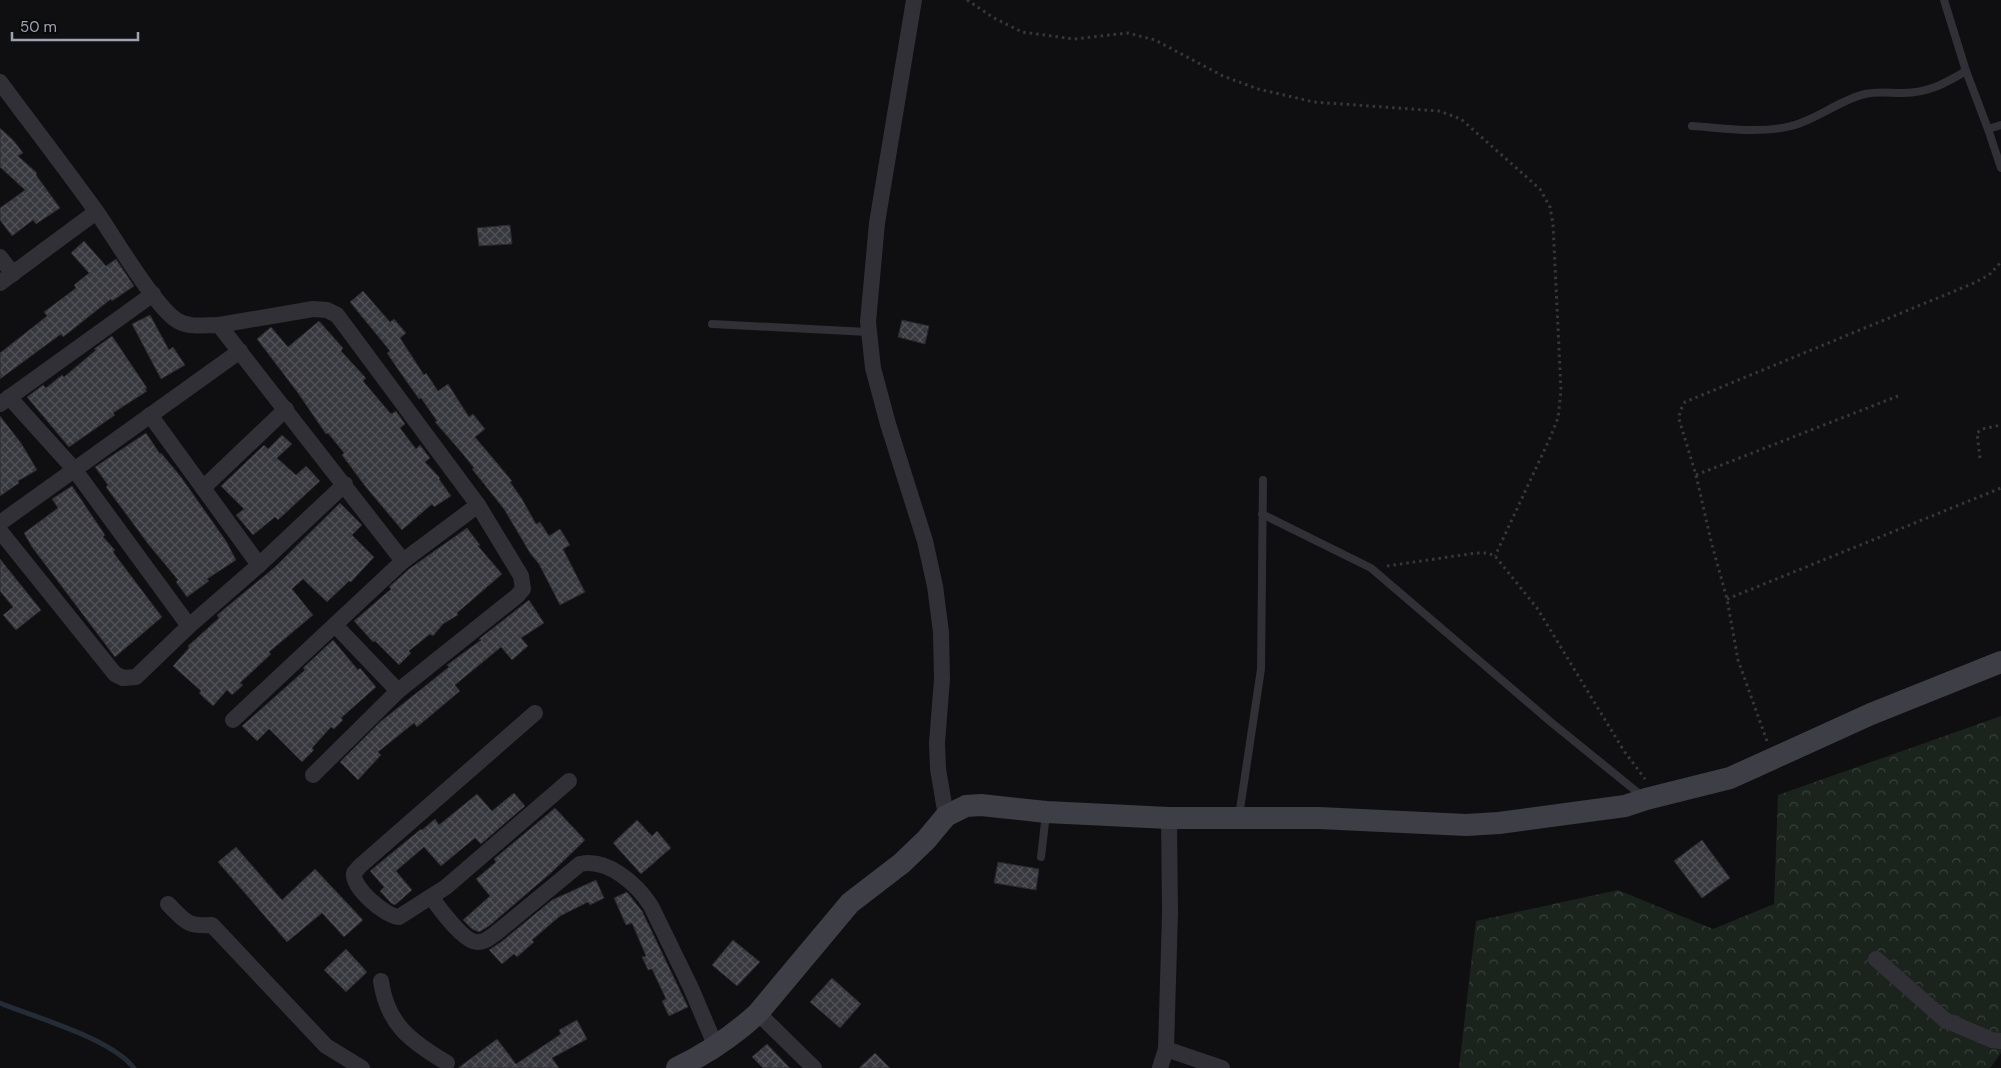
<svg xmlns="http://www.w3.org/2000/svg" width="2001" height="1068" font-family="'DM Sans',sans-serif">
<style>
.forest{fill:url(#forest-crowns)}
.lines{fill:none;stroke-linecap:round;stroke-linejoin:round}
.stream{stroke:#242c35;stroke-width:5}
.building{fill:url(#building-cross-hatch);stroke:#29292d}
.path{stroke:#35373d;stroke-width:3;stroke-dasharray:2.5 4;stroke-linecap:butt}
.lane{stroke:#303036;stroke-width:8}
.street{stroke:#303036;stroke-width:16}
.secondary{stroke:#3d3e46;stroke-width:22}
</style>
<defs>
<pattern id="forest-crowns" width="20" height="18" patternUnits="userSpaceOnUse" patternTransform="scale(1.25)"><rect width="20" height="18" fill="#1b231d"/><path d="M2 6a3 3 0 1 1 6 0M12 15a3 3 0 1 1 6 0" fill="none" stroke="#39403b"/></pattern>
<pattern id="building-cross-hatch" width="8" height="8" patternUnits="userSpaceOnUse" patternTransform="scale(1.25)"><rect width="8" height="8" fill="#38393f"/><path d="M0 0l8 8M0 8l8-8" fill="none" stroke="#525258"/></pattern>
</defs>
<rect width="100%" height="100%" fill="#0f0f11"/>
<polygon class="forest" points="2001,716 2001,1053 1990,1068 1459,1068 1476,921 1618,890 1713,929 1774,904 1778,795"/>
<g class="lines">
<path class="stream" d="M0,1003C37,1018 110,1038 134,1068"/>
</g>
<g class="building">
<polygon points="0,128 14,141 23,153 18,156 37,173 36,175 60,208 36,224 33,220 12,236 0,220 0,208 25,190 0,167"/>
<polygon points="510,225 512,244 479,246 477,228"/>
<polygon points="84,241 106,266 116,259 134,286 112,301 111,299 63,337 61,334 0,379 0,353 47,316 44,312 76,288 74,285 89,273 71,253"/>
<polygon points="363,291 390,322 394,319 406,333 400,338 424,375 426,373 438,391 448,384 469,417 473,414 485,429 475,437 512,481 510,482 522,499 536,524 540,522 549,536 560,529 570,545 563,549 585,592 560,605 539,564 530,553 504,509 472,469 474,468 462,453 435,422 437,421 421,398 419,399 395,365 387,353 390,351 350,302"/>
<polygon points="150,315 169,350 173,347 185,365 161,379 132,324"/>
<polygon points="902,320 929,326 925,344 898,337"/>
<polygon points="319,321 343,348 341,351 366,378 363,381 391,414 396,411 405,424 400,428 416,449 420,445 430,458 425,462 440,478 439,479 451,496 434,507 432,504 402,530 365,486 342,455 344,453 328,433 326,434 298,393 257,339 271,327 288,347"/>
<polygon points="112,336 147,388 145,389 147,391 113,413 115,415 69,447 27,397 43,385 46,388 62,375 64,377 96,350 94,349"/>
<polygon points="0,416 21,443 37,470 18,481 19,483 0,496"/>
<polygon points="146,433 160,454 161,453 181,477 226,541 236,560 207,579 209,581 187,597 176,582 178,580 149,545 106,487 108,485 95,467"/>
<polygon points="282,435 292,444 277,458 296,475 306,466 320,481 278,520 275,517 253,535 236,515 244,509 221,486 264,445 268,449"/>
<polygon points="72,486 105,535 103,537 115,550 113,552 162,617 115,657 32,547 24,533 58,508 52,499"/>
<polygon points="340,503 362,525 352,535 374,557 351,582 349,581 327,602 303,579 292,589 313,615 269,652 271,654 240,683 243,685 232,695 227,690 213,706 199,693 201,691 173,666 189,648 188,646 219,618 217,615 275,567"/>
<polygon points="467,528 480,545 478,546 502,574 457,613 458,615 443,624 433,636 430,634 409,651 411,653 399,665 375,641 373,642 354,621 391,589 389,587 409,569"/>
<polygon points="0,559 41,610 16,630 3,615 13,607 0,591"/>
<polygon points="529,600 544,623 521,638 528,646 512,660 501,647 455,685 460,691 417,727 414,723 378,752 381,755 358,780 340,762 380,722 449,667 447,665 481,640 479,639"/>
<polygon points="333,640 358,670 360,668 376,687 341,718 343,720 334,729 331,727 312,748 314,750 302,762 269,729 257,741 242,726 305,670 303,668"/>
<polygon points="514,793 525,806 481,844 475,838 441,866 424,847 396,871 412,890 395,905 391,903 380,891 384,887 370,871 421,829 422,830 435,819 439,825 477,794 492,811"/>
<polygon points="555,808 585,840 552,872 489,926 479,932 472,929 463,920 490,896 476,879 496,862 494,859"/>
<polygon points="637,820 652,836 657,831 671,848 641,874 613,843"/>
<polygon points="1702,840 1730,878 1702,898 1674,861"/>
<polygon points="236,847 282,900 315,869 363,920 344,937 322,913 287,942 218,862"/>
<polygon points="998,862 1039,869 1036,890 994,883"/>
<polygon points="596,880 604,898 590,905 588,902 560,916 532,940 534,942 517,957 514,954 502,964 489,950 501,942 552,900"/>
<polygon points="627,892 642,911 688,1007 669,1016 662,1001 666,999 652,969 648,970 642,957 646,956 632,923 626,925 614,898"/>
<polygon points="733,940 760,962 737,986 712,965"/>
<polygon points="346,949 367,972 346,992 324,970"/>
<polygon points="832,978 861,1004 840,1028 810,1002"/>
<polygon points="577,1020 587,1039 552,1058 559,1068 458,1068 497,1039 516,1064 561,1034 559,1030"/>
<polygon points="767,1044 790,1068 763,1068 752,1057"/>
<polygon points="875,1053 890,1068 859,1068"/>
</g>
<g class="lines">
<g class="path">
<polyline points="967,0 994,18 1022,32 1074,39 1128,33 1155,40 1223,76 1258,89 1314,102 1439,111 1461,119 1540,189 1550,207 1553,224 1561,390 1558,418 1550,438 1495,556"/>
<polyline points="1980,458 1977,433 1982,429 2001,425"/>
<polyline points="1696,475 1898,396"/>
<polyline points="1387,566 1476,553 1488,553 1495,556 1537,608 1624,751 1645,779"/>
<polyline points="1727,599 2001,488"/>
<polyline points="1767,741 1738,660 1727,599 1711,541 1696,475 1679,419 1680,411 1685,402 1974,283 1989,275 2001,262"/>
</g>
<g class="lane">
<polyline points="1944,0 1966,71 1988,129 2001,125"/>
<path d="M1692,126C1724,128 1760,134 1791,126C1817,120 1839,100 1865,94C1878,91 1889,93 1903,93C1928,93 1946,83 1966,71"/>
<polyline points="1988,129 2001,168"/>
<polyline points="712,324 868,332"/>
<polyline points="1262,514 1371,568 1552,723 1642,796"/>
<polyline points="1239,816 1261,669 1263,480"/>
<polyline points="1041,857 1046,814"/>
</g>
<g class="street">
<polyline points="914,0 877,223 868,322 873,368 888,424 925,541 935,586 941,632 942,679 937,743 938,769 946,816"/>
<path d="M0,82C32,125 65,168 96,211C113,235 156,309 178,321C190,328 205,325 219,325L403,561"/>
<polyline points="0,257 13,274"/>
<polyline points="0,283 96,212"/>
<polyline points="219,325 313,309 327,310 337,315 478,505 521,576 523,589 517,596 398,691 313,775"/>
<polyline points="9,397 74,469 189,626"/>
<polyline points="0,404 153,294"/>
<polyline points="150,415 259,565"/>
<polyline points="203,488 286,409"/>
<polyline points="0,523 240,351"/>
<polyline points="0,531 115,674 123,678 136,677 189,626 259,565 345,484"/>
<polyline points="335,625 398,691"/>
<path d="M535,713L360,866L354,873C352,888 385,916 399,917L446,887L569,781"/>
<polyline points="233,720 403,561 478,505"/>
<path d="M432,898C439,908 464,942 477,942C484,943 490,937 495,934L580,864C608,858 637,884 651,906L691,988L716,1047"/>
<path d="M168,904C185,921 187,927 212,925L326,1046L362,1068"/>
<polyline points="1876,959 1945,1020 1992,1040 2001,1041"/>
<path d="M381,981C387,1024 410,1041 447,1063"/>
<polyline points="758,1013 814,1068"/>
<polyline points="1166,1049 1222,1068"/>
<polyline points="1160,1068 1166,1049 1170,913 1169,818"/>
</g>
<path class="secondary" d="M677,1068C708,1053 733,1036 758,1013L850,903L902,863L926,840L946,816L966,806L981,805L1046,812L1169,818H1319L1466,825L1499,823L1625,806L1646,799L1730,778L1871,714L2001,662"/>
</g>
<path d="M12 32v8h126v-8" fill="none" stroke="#9ea2b3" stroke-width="2.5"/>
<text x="20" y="32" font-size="15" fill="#9ea2b3" stroke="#0a0a0b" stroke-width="4" paint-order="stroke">50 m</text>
</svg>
